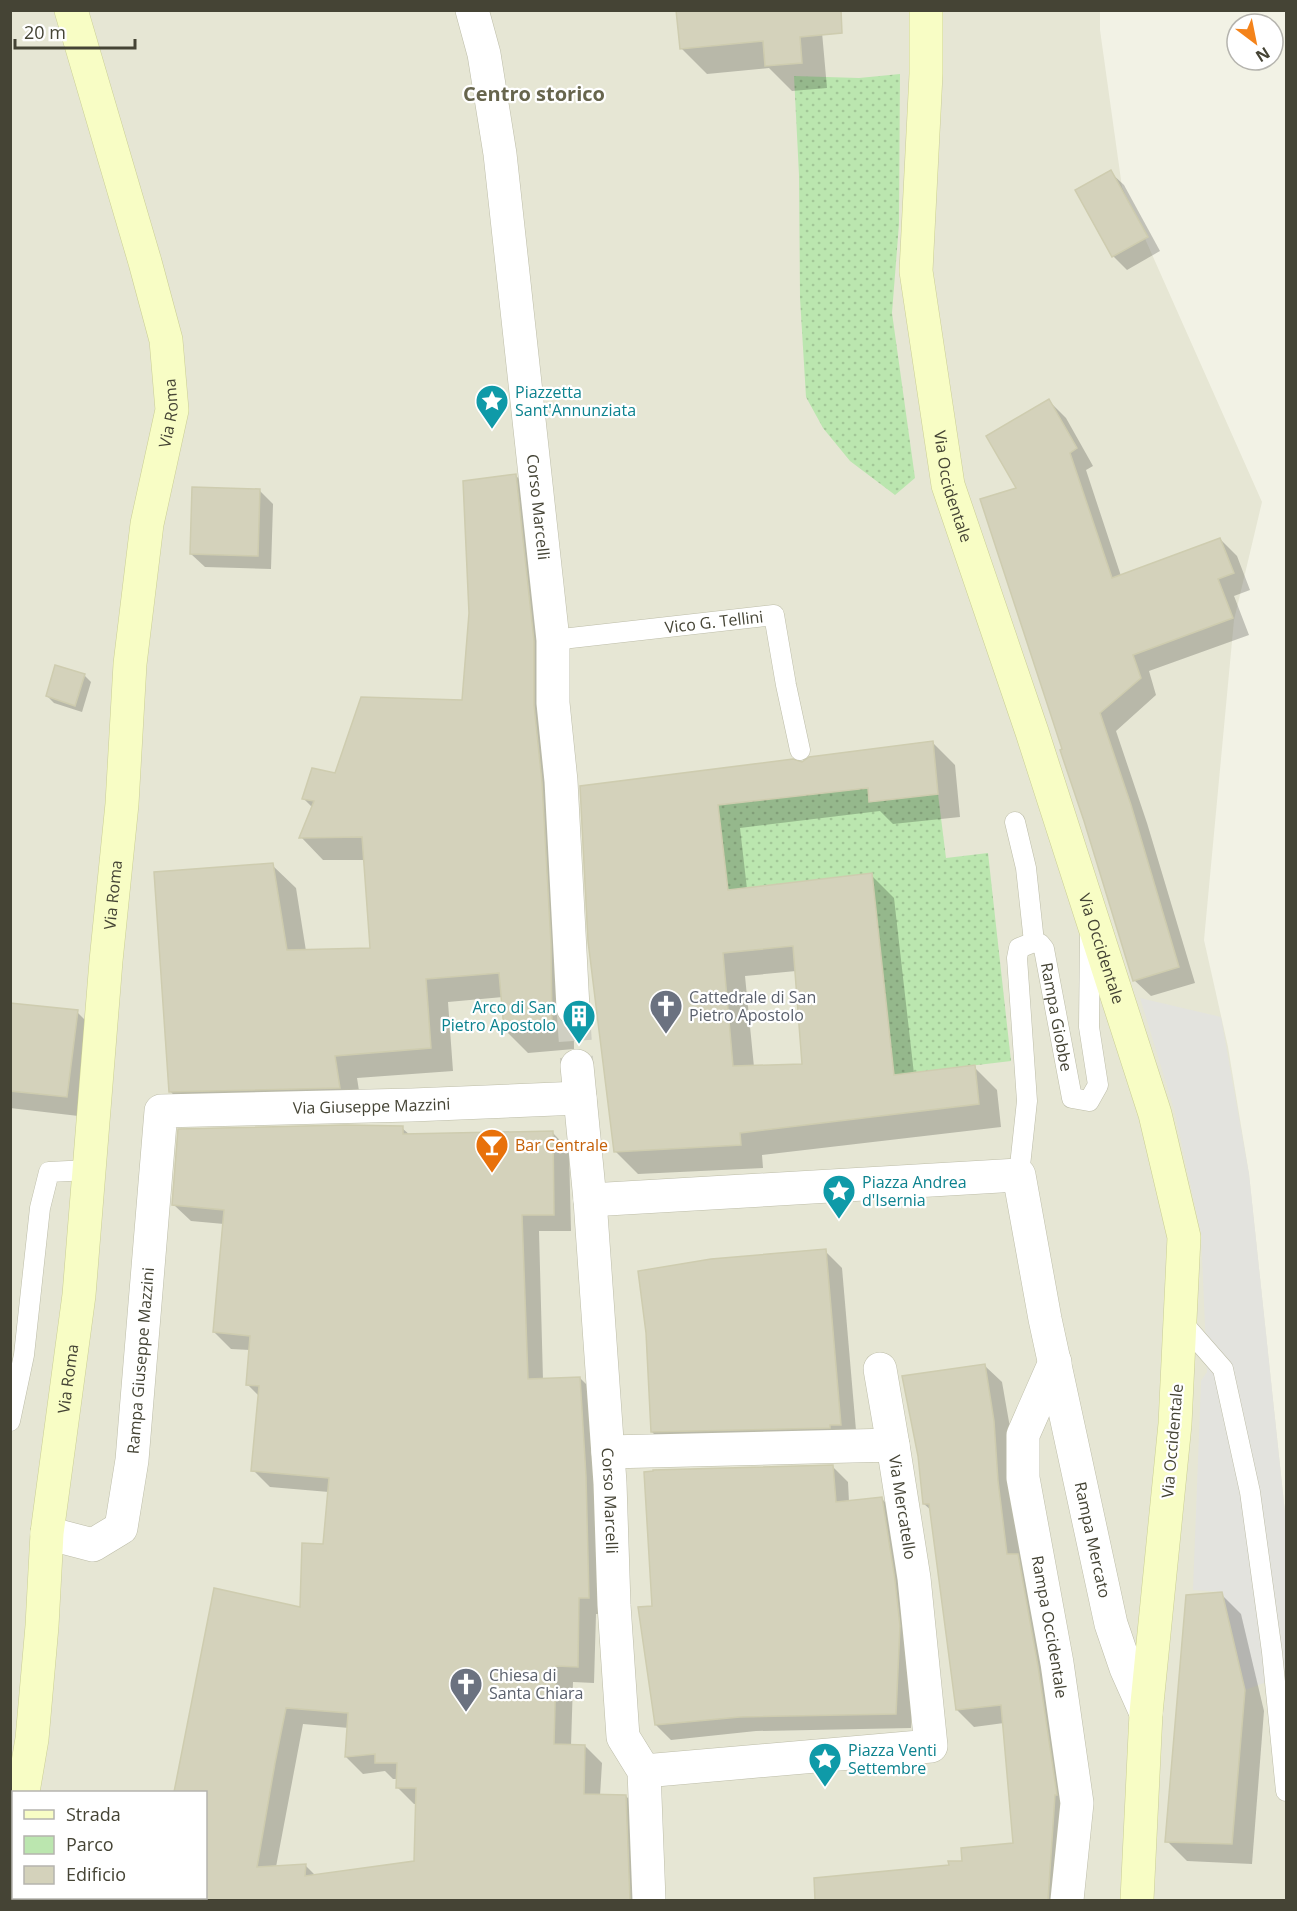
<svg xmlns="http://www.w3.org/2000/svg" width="1297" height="1911" font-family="'Open Sans',sans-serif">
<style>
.residential{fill:#e6e6d4;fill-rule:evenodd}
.green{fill:url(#green-dots)}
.parking{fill:#e3e3de}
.shadow{fill:#0003;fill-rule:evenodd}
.building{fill:#d4d2bb;stroke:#ceccaf;stroke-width:1.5;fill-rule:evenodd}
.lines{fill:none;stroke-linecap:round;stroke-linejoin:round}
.street-tunnel{stroke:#cfcfc2;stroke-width:33;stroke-dasharray:33 16;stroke-linecap:butt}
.lane-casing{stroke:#bdbda8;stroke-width:21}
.street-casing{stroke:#bdbda8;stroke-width:34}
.secondary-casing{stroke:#cace94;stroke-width:34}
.lane{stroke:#fff;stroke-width:20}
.street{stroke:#fff;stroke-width:33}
.secondary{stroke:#f8fdc5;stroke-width:33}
.labels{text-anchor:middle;stroke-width:4.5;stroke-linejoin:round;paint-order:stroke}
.culture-label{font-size:16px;fill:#0d838f;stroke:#fff;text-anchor:start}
.street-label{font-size:16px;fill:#454435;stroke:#fff}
.worship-label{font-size:16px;fill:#5b616d;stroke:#fff;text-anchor:start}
.food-label{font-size:16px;fill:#c56008;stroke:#fff;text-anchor:start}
.quarter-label{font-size:20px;font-weight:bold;fill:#67654d;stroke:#fff}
</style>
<defs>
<pattern id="green-dots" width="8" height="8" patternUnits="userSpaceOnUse" patternTransform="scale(1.5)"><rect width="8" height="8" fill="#bbe6af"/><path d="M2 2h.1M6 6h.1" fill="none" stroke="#a2c697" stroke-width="1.8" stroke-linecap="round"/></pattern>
</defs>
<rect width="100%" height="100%" fill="#f2f2e5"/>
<path class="residential" d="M11,11H1100V30L1122,187L1262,502L1234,620L1204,940L1228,1047L1249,1174L1286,1522V1900H11ZM14,1792H206V1898H14Z"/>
<g class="green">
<polygon points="900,74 899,224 892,313 915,478 895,495 850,461 823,428 806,397 800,298 799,175 794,76 859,78"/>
<polygon points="868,788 869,802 938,794 946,858 988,853 1011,1061 894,1075 872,874 727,890 718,805"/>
</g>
<polygon class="parking" points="1140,998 1221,1017 1249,1174 1286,1522 1286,1675 1245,1690 1222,1592 1193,1590 1201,1381 1207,1372 1201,1233 1174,1109"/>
<g class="shadow">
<polygon points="820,10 827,88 792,91 769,68 707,74 681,48"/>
<polygon points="1110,172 1124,185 1160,251 1127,270 1113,256"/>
<polygon points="1049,401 1066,418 1093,466 1086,470 1121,576 1220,539 1237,556 1250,590 1234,596 1249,635 1149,671 1156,695 1116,731 1147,823 1195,983 1151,996 1134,980 1064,750 1018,488"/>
<polygon points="515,475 539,498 573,968 574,1049 528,1053 505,1030 503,997 448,1002 453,1071 357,1078 362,1110 193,1115 170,1091 272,865 296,888 306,951 372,949 365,860 323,860 301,837 313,808 303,798 336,774 463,702"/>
<polygon points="259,490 273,504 271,569 205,567 191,554"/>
<polygon points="84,675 91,682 82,712 54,703 47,696"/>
<path d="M932,742L955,765L960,817L893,824L880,811L740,828L747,889L871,875L894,898L914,1074L974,1067L997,1090L1001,1127L762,1155L763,1168L638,1174L615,1151L582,787L802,763ZM796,971L804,1065L754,1067L745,976Z"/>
<polygon points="10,1004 77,1012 97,1032 87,1117 10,1108"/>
<path d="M402,1128L410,1135L553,1133L569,1150L571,1231H539L543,1380L580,1378L597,1395L605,1614H596L594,1683L573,1682L571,1746H585L602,1763L600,1796H626L642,1813L646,1900H171V1898H206V1792H175L184,1742L301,1609L324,1546L329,1492L270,1487L253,1470L259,1396L247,1384L250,1350L231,1349L214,1332L224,1224L191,1221L174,1205ZM303,1724L349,1728L346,1757L363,1774L385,1771L393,1779H398L397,1787L414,1804H417L416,1863L316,1876L306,1866L276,1867Z"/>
<polygon points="825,1251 842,1268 857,1442 669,1449 652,1432"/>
<polygon points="985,1366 1002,1382 1055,1684 1065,1900 854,1900 854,1875 951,1866 1015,1844 1004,1723 974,1727 957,1710 932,1511 924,1504"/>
<polygon points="833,1467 848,1482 849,1502 882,1499 897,1514 915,1642 911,1728 756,1731 671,1740 656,1725 653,1607"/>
<polygon points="1221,1594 1241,1614 1264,1711 1252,1864 1187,1861 1167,1841"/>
</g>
<g class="building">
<polygon points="676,10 841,10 842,33 800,37 802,63 765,66 763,41 680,49"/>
<polygon points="1111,170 1148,237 1112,257 1075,190"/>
<polygon points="1049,399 1077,448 1070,453 1112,578 1220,538 1234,573 1218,579 1233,618 1133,655 1141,678 1100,713 1131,805 1179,967 1133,981 1084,821 1060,750 1062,749 980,499 1016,488 986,436"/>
<polygon points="516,474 534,641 534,705 542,782 551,944 552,1027 504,1030 499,973 426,979 431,1048 335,1056 340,1088 169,1092 154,872 273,863 287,950 370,948 362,837 299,838 314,801 302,799 312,768 335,773 361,697 462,700 469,613 463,481"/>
<polygon points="192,487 260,489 258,556 190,554"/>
<polygon points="55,665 85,674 75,706 46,696"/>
<path d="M933,741L938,794L869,802L868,788L718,805L728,890L872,873L894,1075L975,1065L979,1104L740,1133L741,1145L614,1152L588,941L580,786L793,759L802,762L809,757ZM793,946L802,1064L733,1066L723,953Z"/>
<polygon points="10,1003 78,1010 67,1097 10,1091"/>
<path d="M345,1125L403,1126V1134L553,1131L554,1215H522L528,1379L580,1377L586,1476L589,1598H579L578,1667L556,1666L554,1744L585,1745L584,1794L626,1795L630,1900H206V1792H174L214,1588L300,1607L302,1543L323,1544L329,1478L251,1471L259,1386L246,1385L250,1336L213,1332L224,1210L172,1205L178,1129ZM286,1708L348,1713L345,1757L375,1754V1763H397L396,1788H416L414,1861L305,1876L306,1864L257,1867L275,1763Z"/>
<polygon points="826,1249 841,1425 830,1425 830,1428 651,1432 646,1333 638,1271 711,1259"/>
<polygon points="985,1364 994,1421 998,1481 1007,1554 1018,1554 1038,1666 1057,1795 1055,1795 1048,1900 815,1900 814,1878 949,1865 948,1861 962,1861 961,1848 1013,1843 1001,1705 956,1710 929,1504 923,1504 918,1456 902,1376"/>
<polygon points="833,1465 836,1502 882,1497 895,1580 900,1626 896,1714 740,1717 655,1725 638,1607 652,1606 644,1472 653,1471 653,1470"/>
<polygon points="1222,1592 1245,1690 1232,1844 1165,1842 1186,1595"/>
</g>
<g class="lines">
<polyline class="street-tunnel" points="573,1008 577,1066"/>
<g class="lane-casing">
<g id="lane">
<path id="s1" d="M553,640L774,615L786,685L800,750"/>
<polyline points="1015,822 1026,868 1034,942"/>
<path id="s2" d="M1019,1175L1027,1101L1017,958L1019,948L1034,942L1040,944L1044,949L1072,1098L1089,1101L1098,1085L1089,1027L1090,937"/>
<polyline points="1181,1321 1223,1369 1250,1492 1272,1652 1286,1791"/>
<polyline points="10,1421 24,1355 40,1208 49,1172 89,1170"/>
</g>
</g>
<g class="street-casing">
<g id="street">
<path id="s3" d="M472,10L484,54L500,154L553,640V703L561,781L573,1008"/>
<path id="s4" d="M577,1066L590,1200L610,1483L614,1605L623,1737L644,1771L649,1900"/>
<path id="s5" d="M590,1200L1019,1175L1045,1319L1111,1624L1126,1668L1146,1713"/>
<path id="s6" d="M1055,1362L1023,1435V1478L1057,1663L1077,1803L1067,1900"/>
<polyline points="880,1369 893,1445"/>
<path id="s7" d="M608,1452L893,1445L914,1578L931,1746L644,1771"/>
<path id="s8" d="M47,1533L93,1545L121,1528L132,1460L161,1111L412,1105L580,1098"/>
</g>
</g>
<g class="secondary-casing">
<g id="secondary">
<path id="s9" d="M926,10V74L916,271L948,485L1032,732L1155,1114L1184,1237L1175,1424L1146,1713L1137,1900"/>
<path id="s10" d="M23,1792L32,1739L42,1626L47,1533L79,1295L106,961L122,804L130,664L147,524L172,410L166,340L145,262L71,10"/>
<polyline points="10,1867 14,1854"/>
</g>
</g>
<use href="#lane" class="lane"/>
<use href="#street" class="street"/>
<use href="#secondary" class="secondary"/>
</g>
<defs>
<g id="sight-pin" transform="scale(1.725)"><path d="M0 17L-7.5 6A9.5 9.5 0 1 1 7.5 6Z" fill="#0f9aa8" stroke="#fff"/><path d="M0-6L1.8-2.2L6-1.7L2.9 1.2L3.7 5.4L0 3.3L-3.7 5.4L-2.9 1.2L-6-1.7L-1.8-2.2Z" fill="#fff"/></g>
<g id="church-pin" transform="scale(1.725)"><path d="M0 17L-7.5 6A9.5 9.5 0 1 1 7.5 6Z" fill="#6b7280" stroke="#fff"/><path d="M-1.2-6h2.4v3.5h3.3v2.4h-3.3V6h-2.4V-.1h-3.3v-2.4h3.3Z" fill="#fff"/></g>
<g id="building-pin" transform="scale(1.725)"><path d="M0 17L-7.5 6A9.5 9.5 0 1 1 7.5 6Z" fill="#0f9aa8" stroke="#fff"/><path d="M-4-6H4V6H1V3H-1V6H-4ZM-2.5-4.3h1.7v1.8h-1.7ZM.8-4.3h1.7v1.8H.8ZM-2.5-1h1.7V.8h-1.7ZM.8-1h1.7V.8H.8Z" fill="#fff"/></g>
<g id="bar-pin" transform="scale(1.725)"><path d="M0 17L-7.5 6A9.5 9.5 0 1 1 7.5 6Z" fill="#e8710a" stroke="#fff"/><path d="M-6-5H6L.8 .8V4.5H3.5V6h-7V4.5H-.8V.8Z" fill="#fff"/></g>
</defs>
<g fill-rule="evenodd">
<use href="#sight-pin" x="492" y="401"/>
<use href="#church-pin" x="666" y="1006"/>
<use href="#building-pin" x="579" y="1016"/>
<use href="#bar-pin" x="492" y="1145"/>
<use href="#sight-pin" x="839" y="1191"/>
<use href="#church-pin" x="466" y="1684"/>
<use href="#sight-pin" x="825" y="1759"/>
</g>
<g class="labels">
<g class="culture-label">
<text x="515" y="398">Piazzetta<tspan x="515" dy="18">Sant'Annunziata</tspan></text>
<text x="556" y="1013" text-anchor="end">Arco di San<tspan x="556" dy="18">Pietro Apostolo</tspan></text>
<text x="862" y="1188">Piazza Andrea<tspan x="862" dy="18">d'Isernia</tspan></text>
<text x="848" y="1756">Piazza Venti<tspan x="848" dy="18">Settembre</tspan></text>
</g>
<g class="street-label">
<text dy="6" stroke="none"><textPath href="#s10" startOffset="1388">Via Roma</textPath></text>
<text dy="6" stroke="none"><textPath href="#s9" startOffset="480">Via Occidentale</textPath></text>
<text dy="6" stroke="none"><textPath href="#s3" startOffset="502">Corso Marcelli</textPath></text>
<text dy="6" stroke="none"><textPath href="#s1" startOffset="162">Vico G. Tellini</textPath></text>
<text dy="6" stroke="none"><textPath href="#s10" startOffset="902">Via Roma</textPath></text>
<text dy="6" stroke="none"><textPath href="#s9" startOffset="966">Via Occidentale</textPath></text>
<text dy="6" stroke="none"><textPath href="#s2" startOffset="326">Rampa Giobbe</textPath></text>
<text dy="6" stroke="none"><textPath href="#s8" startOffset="710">Via Giuseppe Mazzini</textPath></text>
<text dy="6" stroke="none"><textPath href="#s8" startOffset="249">Rampa Giuseppe Mazzini</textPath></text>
<text dy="6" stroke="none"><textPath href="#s10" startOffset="416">Via Roma</textPath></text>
<text transform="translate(1172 1441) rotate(-85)" y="6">Via Occidentale</text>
<text dy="6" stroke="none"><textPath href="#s4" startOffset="436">Corso Marcelli</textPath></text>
<text dy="6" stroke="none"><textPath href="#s7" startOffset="348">Via Mercatello</textPath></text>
<text dy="6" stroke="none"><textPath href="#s5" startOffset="802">Rampa Mercato</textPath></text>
<text dy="6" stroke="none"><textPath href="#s6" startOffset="274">Rampa Occidentale</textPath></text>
</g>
<g class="worship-label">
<text x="689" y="1003">Cattedrale di San<tspan x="689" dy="18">Pietro Apostolo</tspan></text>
<text x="489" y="1681">Chiesa di<tspan x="489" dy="18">Santa Chiara</tspan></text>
</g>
<g class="food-label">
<text x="515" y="1151">Bar Centrale</text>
</g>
<g class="quarter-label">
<text x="534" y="101">Centro storico</text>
</g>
</g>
<rect width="1297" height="1911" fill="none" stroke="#454435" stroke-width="24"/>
<rect x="12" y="1791" width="195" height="108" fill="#ffffff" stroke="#b5b4ae" stroke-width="1.5"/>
<rect x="24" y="1810" width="30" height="9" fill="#f8fdc5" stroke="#b5b4ae" stroke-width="1.5"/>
<text x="66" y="1821" font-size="18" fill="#454435">Strada</text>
<rect x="24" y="1836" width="30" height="18" fill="#bbe6af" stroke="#b5b4ae" stroke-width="1.5"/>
<text x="66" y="1851" font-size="18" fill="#454435">Parco</text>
<rect x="24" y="1866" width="30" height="18" fill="#d4d2bb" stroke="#b5b4ae" stroke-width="1.5"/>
<text x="66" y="1881" font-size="18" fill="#454435">Edificio</text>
<g transform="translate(1255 42) rotate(148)"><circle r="28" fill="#ffffff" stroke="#b5b4ae" stroke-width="1.5"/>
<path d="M0-4.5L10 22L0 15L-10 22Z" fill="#f4831a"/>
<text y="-9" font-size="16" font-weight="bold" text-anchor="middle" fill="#454435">N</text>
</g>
<path d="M15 39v9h120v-9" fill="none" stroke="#454435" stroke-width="3"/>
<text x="24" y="39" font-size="18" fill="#454435" stroke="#ffffff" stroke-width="4.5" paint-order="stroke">20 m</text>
</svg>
